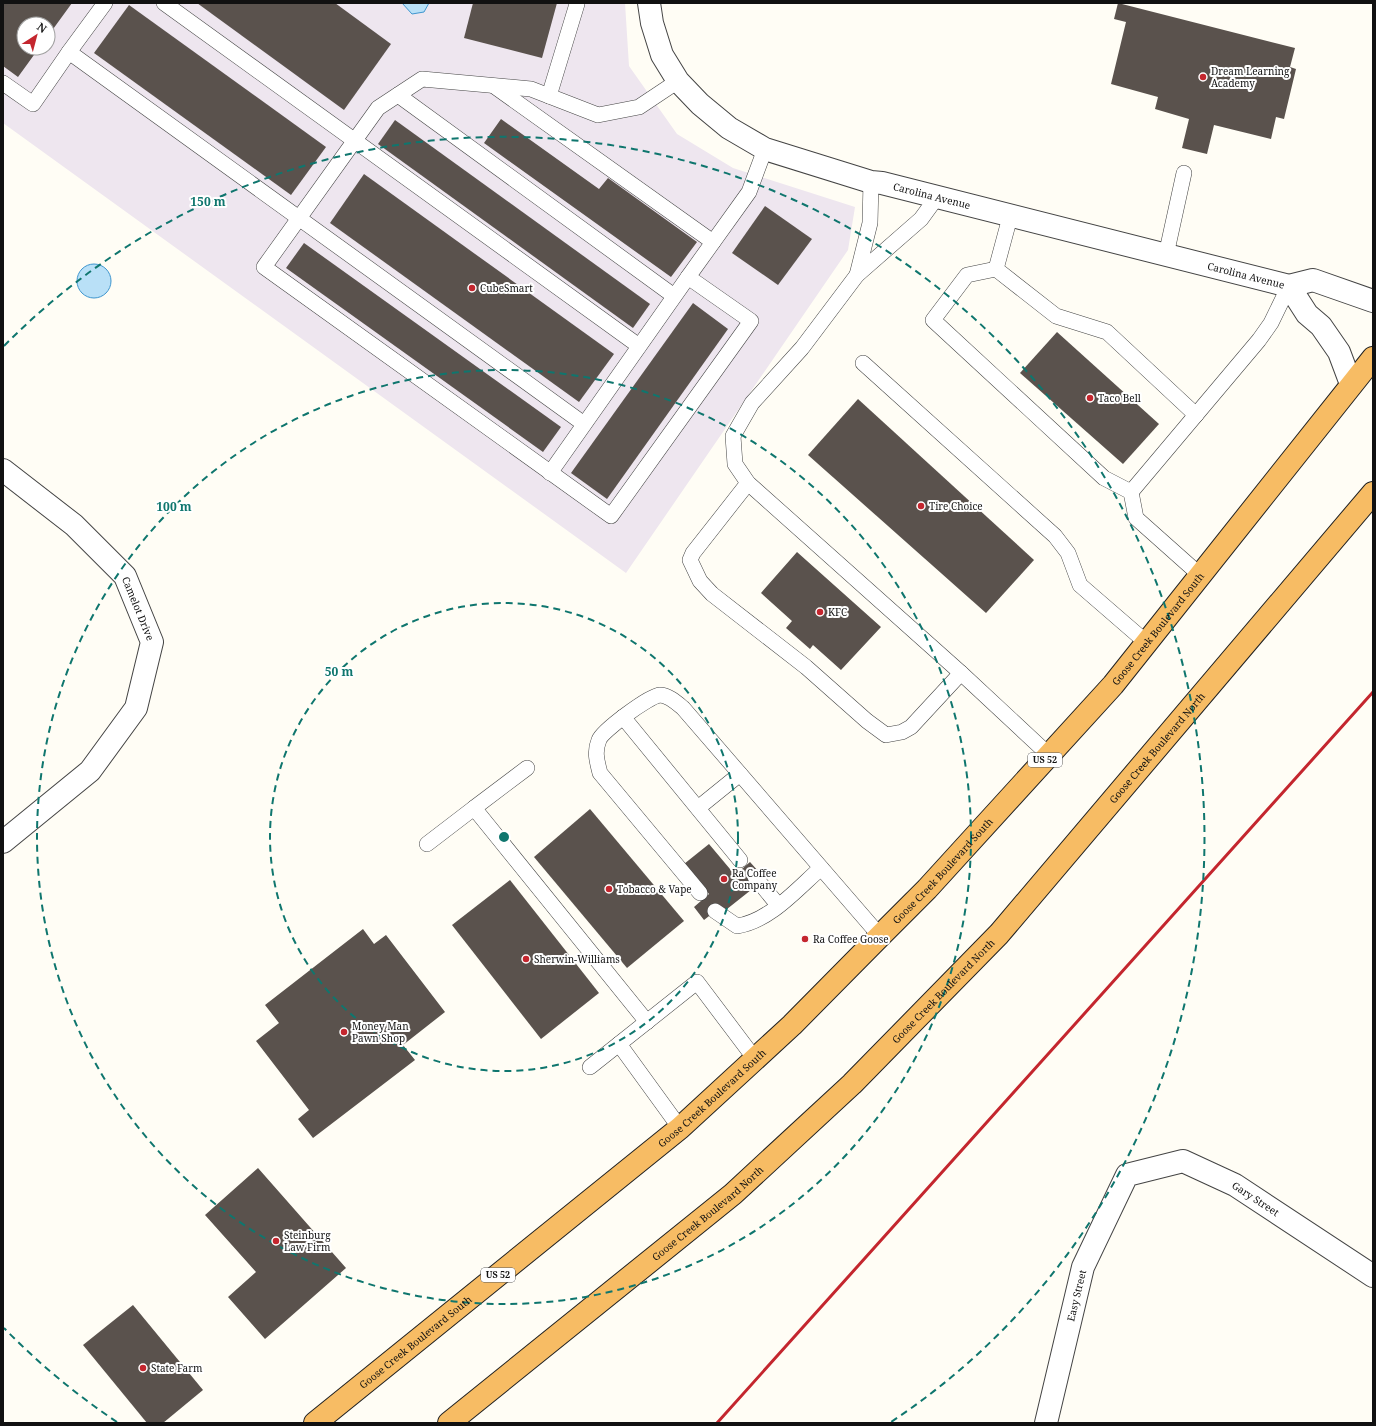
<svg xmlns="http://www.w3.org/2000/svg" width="1376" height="1426" font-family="'Noto Serif',serif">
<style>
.industrial{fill:#eee6ef;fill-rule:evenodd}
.water{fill:#b9e0f7;stroke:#3f96cf}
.building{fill:#5a524d}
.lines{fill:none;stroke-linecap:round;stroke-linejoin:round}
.service-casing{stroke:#444;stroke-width:16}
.minor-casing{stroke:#444;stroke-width:24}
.trunk-casing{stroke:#222;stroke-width:24}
.service{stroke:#fff;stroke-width:15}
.minor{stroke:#fff;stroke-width:22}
.trunk{stroke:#f7bc64;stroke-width:22}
.rail{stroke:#c4262e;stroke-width:3}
.ring{fill:none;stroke:#0f766e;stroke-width:2;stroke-dasharray:7 5}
.poi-dot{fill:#c4262e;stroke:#fff;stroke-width:1.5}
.labels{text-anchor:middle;stroke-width:4;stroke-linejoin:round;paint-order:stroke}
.shield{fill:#fff;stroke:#585858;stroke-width:1}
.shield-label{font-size:9px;font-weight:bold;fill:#111}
.poi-label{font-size:10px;fill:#111;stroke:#fff;text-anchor:start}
.street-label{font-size:10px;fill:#111;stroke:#fff}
.centre{fill:#0f766e;stroke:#fff;stroke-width:2}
.ring-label{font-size:12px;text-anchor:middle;font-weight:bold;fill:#0f766e;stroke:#fff;stroke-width:4;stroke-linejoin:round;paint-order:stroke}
</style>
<rect width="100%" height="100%" fill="#fffdf5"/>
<path class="industrial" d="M3,3H625L629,66L677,134L733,168L855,207L848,250L626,573L3,123ZM24,24H48V48H24Z"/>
<g class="water">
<polygon points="402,3 429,3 424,12 412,14"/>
<circle cx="94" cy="281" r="17"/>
</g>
<g class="building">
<polygon points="3,3 72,3 48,36 48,24 24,24 24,48 39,48 18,77 3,66"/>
<polygon points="197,3 335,3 391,44 344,110"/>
<polygon points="473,3 557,3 542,58 464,38"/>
<polygon points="1118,3 1295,48 1290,67 1296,69 1284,119 1276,117 1271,139 1214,125 1207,154 1182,148 1189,119 1155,109 1158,97 1111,84 1126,22 1114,19"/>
<polygon points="129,5 326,147 291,195 94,53"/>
<polygon points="501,119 599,189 608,178 697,242 671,277 484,143"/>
<polygon points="395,120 650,304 633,328 378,144"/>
<polygon points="364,174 614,354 579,402 330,223"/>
<polygon points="765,206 812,239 778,285 732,253"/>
<polygon points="304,243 561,427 543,452 286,268"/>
<polygon points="693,303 728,329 607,499 571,473"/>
<polygon points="1057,332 1159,424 1123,464 1020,373"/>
<polygon points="858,399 1034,560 986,613 808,455"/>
<polygon points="797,552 881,627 841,670 813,645 810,649 786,628 792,621 761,593"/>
<polygon points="590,809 684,921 627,968 534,857"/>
<polygon points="709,844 735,875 750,862 759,872 746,884 751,890 722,913 718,909 704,920 694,907 709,894 684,864"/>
<polygon points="510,880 599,993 541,1039 452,925"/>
<polygon points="363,929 374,944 386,935 445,1012 403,1045 415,1060 313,1138 298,1119 309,1110 256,1041 279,1023 265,1005"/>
<polygon points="258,1168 346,1268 265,1339 228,1297 256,1272 205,1215"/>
<polygon points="133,1305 203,1390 163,1423 147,1423 83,1345"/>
</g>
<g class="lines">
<g class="service-casing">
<g id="service">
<polyline points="105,3 69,52 584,424"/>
<polyline points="164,3 639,346"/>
<polyline points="678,81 639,107 598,115 531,89 422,79 378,108 264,267 611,516 751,321 688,277 749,192 765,149"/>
<polyline points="3,83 33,104 69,52"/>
<polyline points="494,86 713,242"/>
<polyline points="398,95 674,296"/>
<polyline points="549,96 577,4"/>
<polyline points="871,182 870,223 857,275 921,219 937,197"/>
<polyline points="1010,217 996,269 1056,316 1107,332 1196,415"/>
<polyline points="1166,255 1184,173"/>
<polyline points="996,269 967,275 933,320 1104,478 1131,492"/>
<polyline points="857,275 802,348 752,403 733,436 735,464 748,483 961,673 1049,755"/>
<polyline points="863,363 1055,536 1068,553 1080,585 1147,643"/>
<polyline points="550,473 688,277"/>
<polyline points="748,483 693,553 690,560 700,581 712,594 806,667 867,721 886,735 902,732 911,727 961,673"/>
<polyline points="1131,492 1259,340 1271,323 1289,286"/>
<polyline points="1131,492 1136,518 1200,575"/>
<polyline points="623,717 740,860"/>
<polyline points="474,808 527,768"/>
<polyline points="698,808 740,774"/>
<polyline points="427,844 474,808 647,1022"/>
<polyline points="755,877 778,905"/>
<path d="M700,893L600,773C597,761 594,752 599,740C602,731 649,696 660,695C668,695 677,703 683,708L880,936"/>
<path d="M715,911L737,926C770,921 797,889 821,868"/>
<polyline points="619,1044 680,1128"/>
<polyline points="590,1067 697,982 755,1059"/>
</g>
</g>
<g class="minor-casing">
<g id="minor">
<path id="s1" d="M649,3L652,23L662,55L678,81L700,104L729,128L765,149L871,182L882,183L1289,286L1313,280L1373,301"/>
<polyline points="1289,286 1307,314 1321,326 1339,352 1351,384"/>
<path id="s2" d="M3,470L74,525L125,576L152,642L136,708L90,771L3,842"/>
<path id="s3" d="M1046,1423L1083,1267L1127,1175L1183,1161L1235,1185L1373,1276"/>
</g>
</g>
<g class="trunk-casing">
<g id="trunk">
<path id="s4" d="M315,1423L680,1128L792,1025L880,936L927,889L1113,685L1373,358"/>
<path id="s5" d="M449,1423L733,1194L852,1084L999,934L1373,493"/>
</g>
</g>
<use href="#service" class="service"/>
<use href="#minor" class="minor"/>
<use href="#trunk" class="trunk"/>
<polyline class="rail" points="717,1423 1373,692"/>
</g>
<g class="ring">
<circle cx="504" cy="837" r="234"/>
<circle cx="504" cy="837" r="467"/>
<path d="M117 1422A701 701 0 0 1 4 1328M4 346A701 701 0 1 1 891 1422"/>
</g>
<g class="poi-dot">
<circle cx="1203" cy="77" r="4"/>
<circle cx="472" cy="288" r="4"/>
<circle cx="1090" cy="398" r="4"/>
<circle cx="921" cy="506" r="4"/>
<circle cx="820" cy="612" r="4"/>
<circle cx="724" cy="879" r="4"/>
<circle cx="609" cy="889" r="4"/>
<circle cx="805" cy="939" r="4"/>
<circle cx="526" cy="959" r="4"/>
<circle cx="344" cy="1032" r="4"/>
<circle cx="276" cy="1241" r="4"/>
<circle cx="143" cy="1368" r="4"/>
</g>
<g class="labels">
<g class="shield">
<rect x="1028" y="753" width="34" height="14" rx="3"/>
<rect x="481" y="1268" width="34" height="14" rx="3"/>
</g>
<g class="shield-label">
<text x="1045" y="763">US 52</text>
<text x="498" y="1278">US 52</text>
</g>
<g class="poi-label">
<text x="1211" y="75">Dream Learning<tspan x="1211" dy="12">Academy</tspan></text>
<text x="480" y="292">CubeSmart</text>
<text x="1098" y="402">Taco Bell</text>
<text x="929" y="510">Tire Choice</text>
<text x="828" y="616">KFC</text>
<text x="732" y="877">Ra Coffee<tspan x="732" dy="12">Company</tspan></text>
<text x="617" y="893">Tobacco &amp; Vape</text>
<text x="813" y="943">Ra Coffee Goose</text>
<text x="534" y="963">Sherwin-Williams</text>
<text x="352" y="1030">Money Man<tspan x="352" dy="12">Pawn Shop</tspan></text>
<text x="284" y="1239">Steinburg<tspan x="284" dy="12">Law Firm</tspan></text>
<text x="151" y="1372">State Farm</text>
</g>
<g class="street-label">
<text dy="4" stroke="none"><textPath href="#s1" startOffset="369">Carolina Avenue</textPath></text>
<text dy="4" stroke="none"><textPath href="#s1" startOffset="693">Carolina Avenue</textPath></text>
<text dy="4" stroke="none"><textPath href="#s2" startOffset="197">Camelot Drive</textPath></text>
<text dy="4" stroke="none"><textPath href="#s4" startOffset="1161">Goose Creek Boulevard South</textPath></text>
<text dy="4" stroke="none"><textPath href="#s5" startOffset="981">Goose Creek Boulevard North</textPath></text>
<text dy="4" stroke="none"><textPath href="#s4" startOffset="837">Goose Creek Boulevard South</textPath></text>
<text dy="4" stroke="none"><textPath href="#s5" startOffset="657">Goose Creek Boulevard North</textPath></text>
<text dy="4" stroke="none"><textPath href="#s4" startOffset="513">Goose Creek Boulevard South</textPath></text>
<text dy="4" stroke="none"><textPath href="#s3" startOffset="402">Gary Street</textPath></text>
<text dy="4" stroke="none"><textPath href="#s5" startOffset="333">Goose Creek Boulevard North</textPath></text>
<text dy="4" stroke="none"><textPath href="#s3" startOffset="131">Easy Street</textPath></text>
<text dy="4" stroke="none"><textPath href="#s4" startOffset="129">Goose Creek Boulevard South</textPath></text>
</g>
</g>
<circle cx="504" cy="837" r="6" class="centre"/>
<g class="ring-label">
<text x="208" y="206">150 m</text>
<text x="174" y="511">100 m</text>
<text x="339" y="676">50 m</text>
</g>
<rect width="1376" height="1426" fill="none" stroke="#111111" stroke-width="8"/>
<g transform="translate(36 36) rotate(36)"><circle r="19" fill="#ffffff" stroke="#a0a0a0"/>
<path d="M0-3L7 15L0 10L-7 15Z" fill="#c4262e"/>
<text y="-6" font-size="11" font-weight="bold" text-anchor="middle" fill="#111111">N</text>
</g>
</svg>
